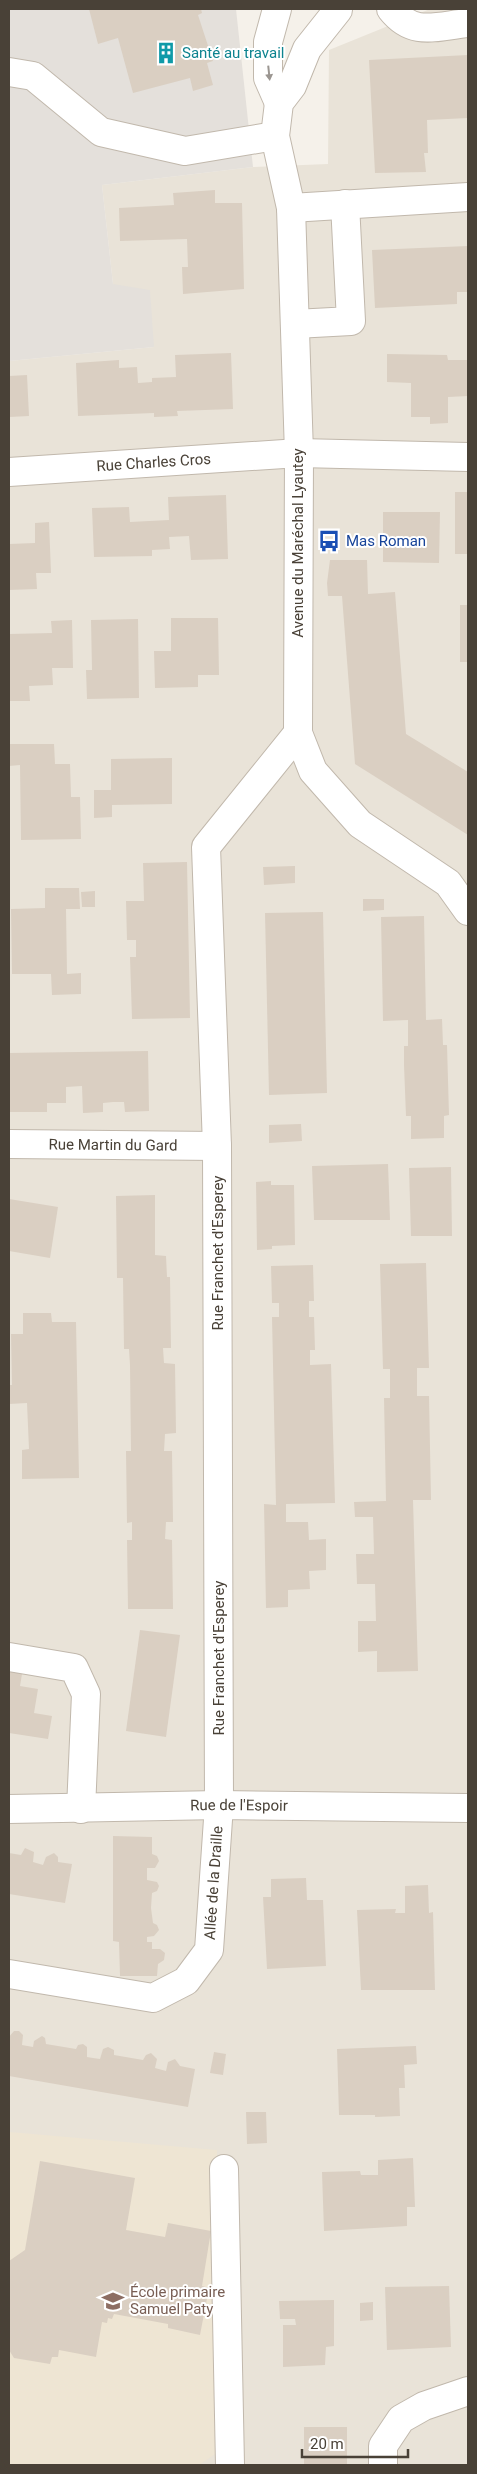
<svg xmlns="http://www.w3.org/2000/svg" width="477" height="2474" font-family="Roboto,sans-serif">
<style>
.residential{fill:#e9e3d8}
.industrial{fill:#e4e0db}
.education{fill:#eee5d3}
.building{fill:#dacfc2}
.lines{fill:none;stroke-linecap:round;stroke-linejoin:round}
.minor-casing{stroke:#c1b8ac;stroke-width:30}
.minor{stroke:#fff;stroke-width:28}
.oneway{fill:#9b9691}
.labels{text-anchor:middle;stroke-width:4;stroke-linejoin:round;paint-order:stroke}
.culture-label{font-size:15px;fill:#0d838f;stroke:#fff;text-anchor:start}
.street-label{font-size:15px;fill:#494137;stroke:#fff}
.transit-label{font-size:15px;fill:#164399;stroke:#fff;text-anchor:start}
.education-label{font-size:15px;fill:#785e54;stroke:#fff;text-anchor:start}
</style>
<rect width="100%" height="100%" fill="#f5f1ea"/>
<polygon class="residential" points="430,9 468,9 468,2465 9,2465 9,361 154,347 113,284 102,185 253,167 328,164 329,50"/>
<polygon class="industrial" points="9,9 236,9 253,167 102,185 113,284 150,290 154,347 9,361"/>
<polygon class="education" points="9,2132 217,2150 217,2453 199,2465 9,2465"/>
<g class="building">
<polygon points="89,9 201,9 202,13 198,15 213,61 207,63 213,85 193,91 190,78 133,93 118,38 98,44"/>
<polygon points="468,55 468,118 427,120 428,153 424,153 426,172 375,173 369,60"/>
<polygon points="215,190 215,203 242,203 244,289 183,294 182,267 188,267 187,239 120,241 119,208 174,205 173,193"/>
<polygon points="468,246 468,292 457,292 457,304 375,308 372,250"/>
<polygon points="231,353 233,409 177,411 178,416 154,417 154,413 78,416 76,363 119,360 119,368 137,367 138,383 152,382 152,378 176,377 175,355"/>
<polygon points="387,354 447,355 448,360 468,360 468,396 448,397 448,423 430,424 430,417 411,417 411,383 387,382"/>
<polygon points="27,375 29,416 9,417 9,376"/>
<rect x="455" y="492" width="13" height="62"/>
<polygon points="226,495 228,559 191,560 189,536 169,537 170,549 152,550 152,556 94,557 92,508 129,507 130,522 169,520 168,497"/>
<polygon points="383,512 440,512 439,563 383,562"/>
<polygon points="49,522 51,573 36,573 37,589 9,590 9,544 35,543 35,523"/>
<polygon points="330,560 367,560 368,594 395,592 406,734 468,772 468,835 355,764 342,596 328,596 327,583"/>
<rect x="460" y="605" width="8" height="57"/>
<polygon points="171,618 218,618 219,675 198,675 198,687 155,688 154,651 171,651"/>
<polygon points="138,619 139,698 87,699 86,670 92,670 91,620"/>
<polygon points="72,620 73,668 52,668 53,685 29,686 30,701 9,701 9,634 52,633 51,621"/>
<polygon points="9,744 54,744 55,764 70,764 71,797 80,797 81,839 21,840 20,765 9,766"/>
<polygon points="172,758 172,804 112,805 112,817 94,818 94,790 111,790 111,759"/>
<polygon points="187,862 190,1018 132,1019 130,957 136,957 136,940 127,940 126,901 144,901 143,863"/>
<polygon points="295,866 295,883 264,885 263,867"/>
<polygon points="45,888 79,888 80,909 66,909 67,974 81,973 81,994 52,995 51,974 12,974 11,909 45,908"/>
<polygon points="95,891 95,907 82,907 81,892"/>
<polygon points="363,899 384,899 384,910 363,911"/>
<polygon points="323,912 327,1093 269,1095 265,913"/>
<polygon points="424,916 426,1020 442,1019 443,1045 447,1045 449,1115 444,1116 444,1138 411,1139 411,1116 406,1116 404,1065 404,1046 408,1046 408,1020 383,1021 381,917"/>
<polygon points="148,1051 149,1111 125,1112 124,1102 113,1102 103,1103 103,1112 83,1113 82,1086 66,1087 66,1103 47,1103 47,1112 9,1112 9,1053"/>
<polygon points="301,1124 302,1141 269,1143 269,1125"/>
<polygon points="388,1164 390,1220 314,1220 312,1166"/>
<polygon points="451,1167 452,1236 411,1236 409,1168"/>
<polygon points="271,1181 271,1185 294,1185 295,1245 272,1246 272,1249 257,1250 256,1182"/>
<polygon points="155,1195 155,1255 166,1256 167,1277 170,1277 171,1348 163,1348 164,1363 175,1364 176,1433 165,1434 164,1451 172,1451 173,1522 166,1522 165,1539 172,1540 173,1609 128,1609 127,1540 132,1540 132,1522 127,1523 126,1451 131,1451 130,1365 129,1349 124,1349 123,1278 117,1278 116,1196"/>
<polygon points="9,1199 58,1207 50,1258 9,1251"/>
<polygon points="426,1263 429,1368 417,1368 417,1396 429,1396 431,1500 413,1500 418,1671 377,1672 377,1651 358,1652 358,1621 376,1621 375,1584 357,1584 356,1554 374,1554 373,1517 355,1517 354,1502 386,1501 384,1398 390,1398 390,1369 383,1369 380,1264"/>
<polygon points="313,1265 314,1301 309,1301 309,1317 314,1317 315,1350 310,1350 310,1365 331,1364 335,1503 286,1504 286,1522 308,1522 309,1540 326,1539 326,1570 309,1571 310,1589 288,1590 288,1607 266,1608 264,1504 276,1505 272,1317 279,1317 279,1303 272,1303 271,1266"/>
<polygon points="23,1313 51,1313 52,1322 76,1322 79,1478 22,1479 22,1450 29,1449 27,1403 9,1404 9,1385 12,1385 11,1334 23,1334"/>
<polygon points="140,1630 180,1635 166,1737 126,1731"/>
<polygon points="9,1666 23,1668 20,1686 38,1689 34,1713 52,1716 48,1739 9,1733"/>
<polygon points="113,1836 152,1837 152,1854 157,1856 159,1861 155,1868 147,1868 147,1880 157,1882 159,1886 157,1891 152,1893 151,1908 153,1923 157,1925 159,1930 154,1936 147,1937 147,1942 152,1942 152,1949 160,1949 165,1953 164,1960 158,1964 157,1976 120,1976 119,1942 113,1941"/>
<polygon points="25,1848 34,1852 33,1862 43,1865 46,1857 54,1853 58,1857 58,1862 72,1864 65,1903 9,1894 9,1853 21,1855"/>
<polygon points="306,1878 307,1900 323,1900 326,1966 267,1969 263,1897 271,1897 271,1879"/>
<polygon points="428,1885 429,1913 433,1912 435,1990 361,1990 357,1910 396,1909 395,1913 405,1913 405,1886"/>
<polygon points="14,2031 19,2031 23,2035 22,2045 33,2047 34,2041 42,2036 45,2038 46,2044 76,2049 78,2045 83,2044 87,2047 87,2057 93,2058 100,2059 103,2049 108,2047 114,2050 114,2055 143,2060 146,2055 151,2053 157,2059 155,2068 166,2071 168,2062 175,2059 180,2066 195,2069 188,2107 9,2076 9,2037"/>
<polygon points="416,2046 417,2064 404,2065 405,2088 399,2088 400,2116 375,2117 375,2115 339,2115 337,2049"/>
<polygon points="214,2052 226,2054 223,2075 210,2073"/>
<polygon points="246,2112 266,2112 267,2143 247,2144"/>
<polygon points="413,2158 415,2207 407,2207 407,2226 324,2231 322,2172 360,2171 361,2175 378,2175 378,2160"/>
<polygon points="40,2161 135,2178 126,2230 165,2237 168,2223 211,2231 202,2286 209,2288 200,2335 168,2328 168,2324 114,2314 112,2319 108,2318 107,2323 102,2322 96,2357 59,2350 58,2357 52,2357 50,2364 14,2358 9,2350 9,2261 25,2250"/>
<polygon points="449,2286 451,2347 387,2350 385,2287"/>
<polygon points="334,2300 334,2346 326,2347 325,2365 283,2367 283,2325 296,2325 295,2319 280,2319 279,2301"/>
<polygon points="373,2302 373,2320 360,2321 360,2303"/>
<rect x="304" y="2427" width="43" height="38"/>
</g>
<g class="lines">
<g class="minor-casing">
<g id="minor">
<polyline points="277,9 268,42 268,78 279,103"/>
<path d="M391,9C413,37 436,26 468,23"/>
<polyline points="338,10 307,49 292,86 279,103 275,136 291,208 299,453 298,733 313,771 360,824 448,883 468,911"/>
<polyline points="9,72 33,76 101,132 185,151 275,136"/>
<polyline points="291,208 468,197"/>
<polyline points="295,324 351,321 345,204"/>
<path id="s1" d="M9,472L299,453L468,457"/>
<path id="s2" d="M9,1144L217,1146"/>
<polyline points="9,1657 74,1668 86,1694 81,1809"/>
<path id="s3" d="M9,1809L219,1805L468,1808"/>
<path id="s4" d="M9,1974L153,1998L186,1981L209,1950L219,1805L217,1146L206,847L298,733"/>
<polyline points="224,2169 230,2465"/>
<polyline points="383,2465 383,2446 401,2419 424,2406 468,2391"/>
</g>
</g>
<use href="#minor" class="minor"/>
</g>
<defs><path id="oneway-solid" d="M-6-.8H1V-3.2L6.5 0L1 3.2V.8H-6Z" transform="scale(1.25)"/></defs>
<use class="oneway" href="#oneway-solid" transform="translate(269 73) rotate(84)"/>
<defs>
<g id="building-bare" transform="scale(1.725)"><path d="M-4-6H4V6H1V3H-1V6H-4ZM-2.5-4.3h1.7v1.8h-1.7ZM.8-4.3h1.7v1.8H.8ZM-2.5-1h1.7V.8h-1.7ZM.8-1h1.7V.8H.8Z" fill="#0f9aa8" stroke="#fff" stroke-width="2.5" paint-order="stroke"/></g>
<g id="bus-bare" transform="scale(1.725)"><path d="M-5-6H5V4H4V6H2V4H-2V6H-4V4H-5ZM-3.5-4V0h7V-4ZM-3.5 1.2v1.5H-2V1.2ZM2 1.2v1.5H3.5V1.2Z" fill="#1a4fb4" stroke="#fff" stroke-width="2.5" paint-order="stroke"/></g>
<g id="school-bare" transform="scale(1.725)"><path d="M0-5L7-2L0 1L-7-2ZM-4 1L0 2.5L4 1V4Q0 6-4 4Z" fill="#8d6e63" stroke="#fff" stroke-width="2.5" paint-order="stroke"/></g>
</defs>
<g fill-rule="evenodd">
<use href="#building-bare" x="166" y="53"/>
<use href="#bus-bare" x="329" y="541"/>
<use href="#school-bare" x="113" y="2301"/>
</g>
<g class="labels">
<g class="culture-label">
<text x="182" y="58">Santé au travail</text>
</g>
<g class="street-label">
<text dy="5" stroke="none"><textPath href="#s1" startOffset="145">Rue Charles Cros</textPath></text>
<text transform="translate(298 543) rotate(-90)" y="5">Avenue du Maréchal Lyautey</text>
<text dy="5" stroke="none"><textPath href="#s2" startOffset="104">Rue Martin du Gard</textPath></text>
<text transform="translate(218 1253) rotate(-90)" y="5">Rue Franchet d'Esperey</text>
<text transform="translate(219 1658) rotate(-90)" y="5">Rue Franchet d'Esperey</text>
<text dy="5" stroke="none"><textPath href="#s3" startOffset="230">Rue de l'Espoir</textPath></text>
<text dy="5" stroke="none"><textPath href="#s4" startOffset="289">Allée de la Draille</textPath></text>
</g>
<g class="transit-label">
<text x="346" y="546">Mas Roman</text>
</g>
<g class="education-label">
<text x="130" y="2297">École primaire<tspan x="130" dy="17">Samuel Paty</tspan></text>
</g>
</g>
<rect width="477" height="2474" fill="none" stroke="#494137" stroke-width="20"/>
<path d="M302 2449v8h106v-8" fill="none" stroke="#494137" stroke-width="2.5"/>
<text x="310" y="2449" font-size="15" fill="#494137" stroke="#ffffff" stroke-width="4" paint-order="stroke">20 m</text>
</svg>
